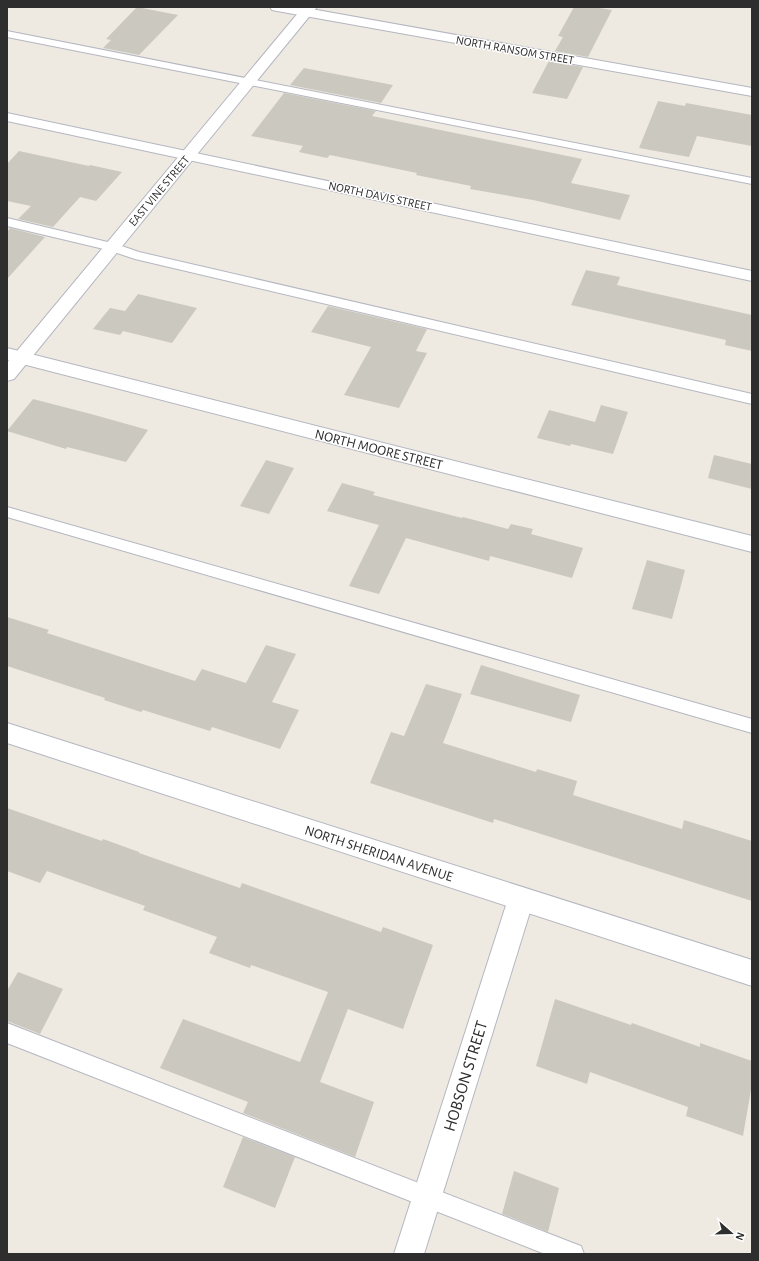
<svg xmlns="http://www.w3.org/2000/svg" width="759" height="1261" font-family="'Alegreya Sans',sans-serif">
<style>
.building{fill:#cbc8bf}
.lines{fill:none;stroke-linecap:round;stroke-linejoin:round}
.service-casing{stroke:#b4b6c1;stroke-width:2}
.minor-casing{stroke:#b4b6c1;stroke-width:2}
.tertiary-casing{stroke:#b4b6c1;stroke-width:2}
.service{fill:#fff;fill-rule:evenodd}
.minor{fill:#fff;fill-rule:evenodd}
.tertiary{fill:#fff;fill-rule:evenodd}
.labels{text-anchor:middle;stroke-width:3;stroke-linejoin:round;paint-order:stroke}
.far-street-label{font-size:12px;fill:#2e2e2e;stroke:#fff}
.street-label{font-size:14px;fill:#2e2e2e;stroke:#fff}
.near-street-label{font-size:17px;fill:#2e2e2e;stroke:#fff}
</style>
<rect width="100%" height="100%" fill="#efeae1"/>
<g class="building">
<polygon points="137,7 178,15 139,55 103,48 111,40 106,39"/>
<polygon points="574,7 593,7 612,10 588,57 555,51 563,37 558,36"/>
<polygon points="549,61 583,67 567,99 532,93"/>
<polygon points="304,68 393,85 381,103 290,85"/>
<polygon points="284,93 376,111 372,116 582,159 571,183 630,195 620,220 533,200 470,189 471,186 416,175 417,173 330,155 327,158 299,152 303,146 251,136"/>
<polygon points="658,101 685,106 686,103 752,115 752,146 697,136 689,157 639,148"/>
<polygon points="19,151 89,166 90,165 122,172 96,201 80,197 53,227 18,219 31,206 7,201 7,164"/>
<polygon points="10,228 45,237 7,279 7,232"/>
<polygon points="586,270 620,277 617,285 752,315 752,351 725,345 726,340 571,305"/>
<polygon points="138,294 197,308 172,343 123,331 120,335 93,329 110,308 125,311"/>
<polygon points="328,306 427,329 416,351 427,353 399,408 344,395 371,347 311,332"/>
<polygon points="33,399 91,414 148,430 126,462 67,447 66,449 7,431"/>
<polygon points="601,405 628,412 613,454 571,444 570,446 537,438 549,410 595,422"/>
<polygon points="714,455 752,464 752,489 708,478"/>
<polygon points="266,460 294,468 269,514 240,506"/>
<polygon points="342,483 375,492 373,495 462,518 463,517 508,529 511,524 533,529 531,534 583,548 572,578 490,556 489,561 406,538 379,594 349,586 379,525 327,511"/>
<polygon points="647,560 685,570 672,619 632,609"/>
<polygon points="7,617 49,630 47,633 195,681 202,669 246,683 266,645 296,654 272,702 299,710 280,749 212,727 210,731 143,710 141,712 104,700 105,698 7,666"/>
<polygon points="481,665 580,695 571,722 470,694"/>
<polygon points="426,684 462,694 443,743 536,772 537,769 577,781 573,795 682,829 684,820 752,841 752,901 494,819 493,823 370,783 391,732 404,736"/>
<polygon points="7,808 102,841 103,839 139,852 139,853 240,888 242,883 381,932 383,927 433,945 403,1029 348,1009 320,1082 374,1102 355,1157 243,1113 248,1102 160,1068 183,1019 300,1062 328,992 251,965 250,968 209,953 217,937 143,910 145,906 47,871 40,883 7,871"/>
<polygon points="18,972 63,989 40,1034 7,1021 7,991"/>
<polygon points="555,999 631,1025 632,1023 700,1047 700,1043 752,1061 752,1084 743,1136 686,1116 688,1107 590,1072 587,1084 536,1066"/>
<polygon points="243,1137 295,1157 275,1208 223,1187"/>
<polygon points="514,1171 559,1188 548,1232 502,1214"/>
</g>
<g class="lines">
<g class="service-casing">
<g id="service">
<polygon points="7,31 752,178 752,184 7,37"/>
<polygon points="7,218 116,244 139,252 752,394 752,404 135,259 108,250 7,226"/>
<polygon points="7,507 752,719 752,733 7,517"/>
<polygon points="7,1023 573,1243 581,1246 584,1254 545,1254 7,1043"/>
</g>
</g>
<g class="minor-casing">
<g id="minor">
<polygon points="270,7 300,7 752,88 752,96 277,11 272,10"/>
<polygon points="7,113 752,271 752,281 7,121"/>
<polygon points="7,348 752,536 752,552 7,360"/>
<polygon points="521,887 530,891 534,899 424,1254 394,1254 508,899 512,891"/>
</g>
</g>
<g class="tertiary-casing">
<g id="tertiary">
<polygon points="303,7 317,7 14,379 7,381 7,363"/>
<polygon points="7,723 752,960 752,986 7,743"/>
</g>
</g>
<use href="#service" class="service"/>
<use href="#minor" class="minor"/>
<use href="#tertiary" class="tertiary"/>
</g>
<g class="labels">
<g class="far-street-label">
<text transform="translate(515 50) rotate(10)" y="4">NORTH RANSOM STREET</text>
<text transform="translate(159 191) rotate(-50)" y="4">EAST VINE STREET</text>
<text transform="translate(380 196) rotate(12)" y="4">NORTH DAVIS STREET</text>
</g>
<g class="street-label">
<text transform="translate(379 449) rotate(14)" y="5">NORTH MOORE STREET</text>
<text transform="translate(379 853) rotate(18)" y="5">NORTH SHERIDAN AVENUE</text>
</g>
<g class="near-street-label">
<text transform="translate(465 1076) rotate(-73)" y="6">HOBSON STREET</text>
</g>
</g>
<rect width="759" height="1261" fill="none" stroke="#2e2e2e" stroke-width="16"/>
<g transform="translate(731 1233) rotate(110)" stroke="#ffffff" stroke-width="3" paint-order="stroke">
<path d="M0-3L7 15L0 10L-7 15Z" fill="#2e2e2e"/>
<text y="-6" font-size="11" font-weight="bold" text-anchor="middle" fill="#2e2e2e">N</text>
</g>
</svg>
